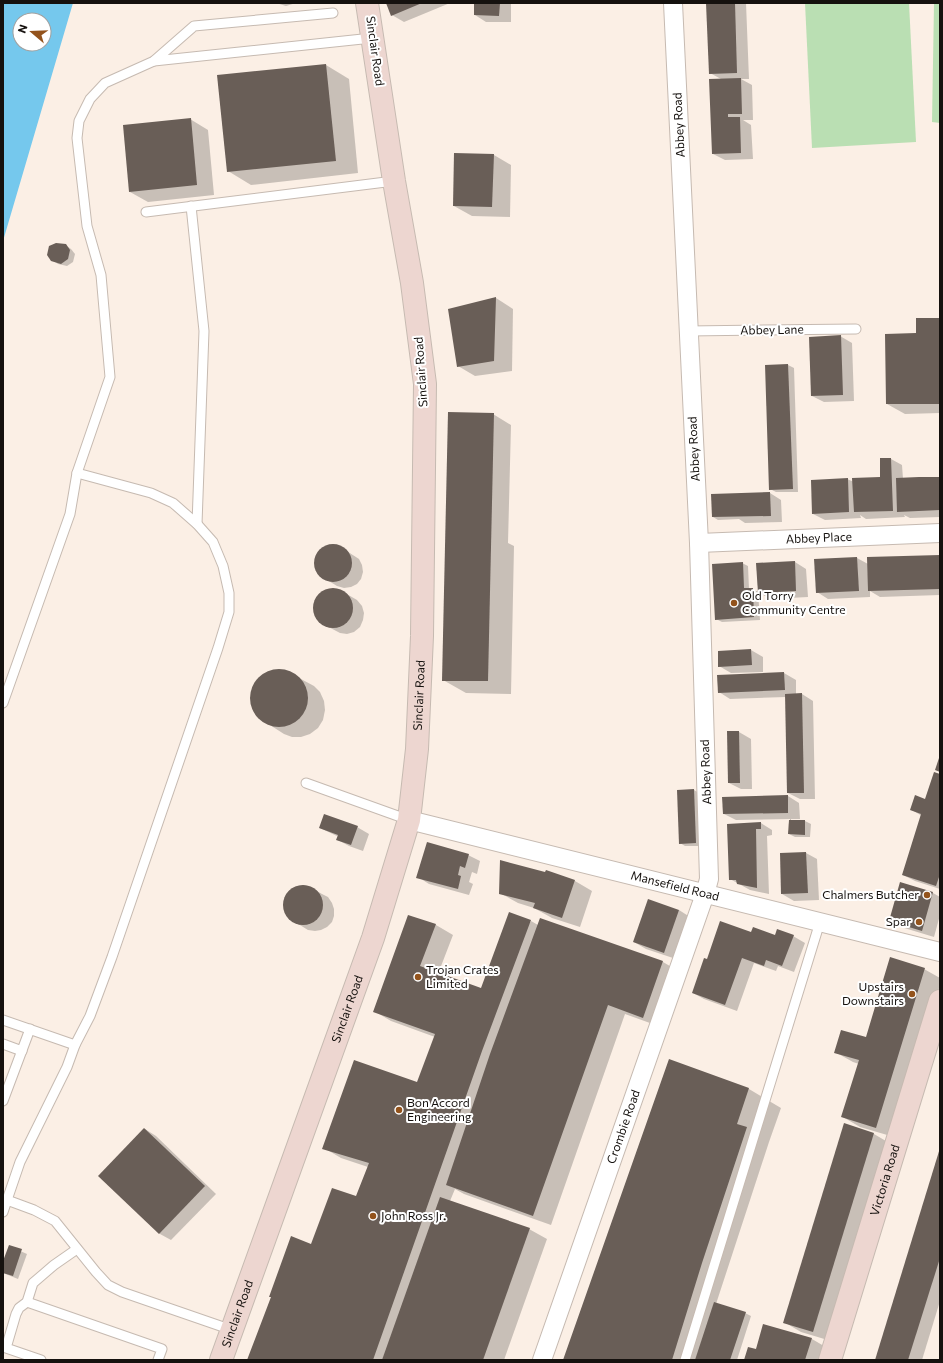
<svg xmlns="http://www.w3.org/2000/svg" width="943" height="1363" font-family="Commissioner,sans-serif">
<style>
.green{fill:#badfb3}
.water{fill:#75c8ed;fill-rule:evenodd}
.shadow{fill:#0003}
.building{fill:#695e57}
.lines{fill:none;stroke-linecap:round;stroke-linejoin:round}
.lane-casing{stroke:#c6bab1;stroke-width:11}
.street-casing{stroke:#c6bab1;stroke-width:20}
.secondary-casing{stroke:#c6bab1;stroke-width:24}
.lane{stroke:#fff;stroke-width:9}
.street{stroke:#fff;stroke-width:18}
.secondary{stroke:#edd6d0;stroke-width:22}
.poi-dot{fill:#93531c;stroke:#fff;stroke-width:1.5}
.labels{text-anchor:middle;stroke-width:4;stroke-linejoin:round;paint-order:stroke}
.street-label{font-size:12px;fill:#15110e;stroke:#fff}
.poi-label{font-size:12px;fill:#15110e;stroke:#fff;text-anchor:start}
</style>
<rect width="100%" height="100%" fill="#fbefe5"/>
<g class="green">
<polygon points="805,3 909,3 916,142 812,148"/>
<polygon points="934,4 940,4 940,123 932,122"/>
</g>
<path class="water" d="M3,3H73L3,241ZM20,20H44V44H20Z"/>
<g class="shadow">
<polygon points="276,3 296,3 286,6"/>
<polygon points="388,3 450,3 404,22 392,15"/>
<polygon points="475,3 511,3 511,22 486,22 475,15"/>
<polygon points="707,3 746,3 749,79 741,79 752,85 753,120 743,120 751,125 753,159 725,160 713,154 721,79 710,73"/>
<polygon points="326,65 349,79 358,173 251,185 228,171"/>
<polygon points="190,119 208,130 214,195 148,202 130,192"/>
<polygon points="494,155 511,165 510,217 472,216 454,206"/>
<polygon points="65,245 71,249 75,254 73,262 67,266 58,264 52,260"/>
<polygon points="496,298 513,309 512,371 475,376 458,366"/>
<polygon points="940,319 940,413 905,414 887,404"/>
<polygon points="840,336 852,343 854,401 824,402 812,396"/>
<polygon points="788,365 794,368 798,492 776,492 770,489"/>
<polygon points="493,414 511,425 508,543 514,546 511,694 466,693 443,680"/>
<polygon points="891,459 902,465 903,479 940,478 940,517 910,518 904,515 905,517 866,519 860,515 861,518 825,520 813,514 847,479 854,482 881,478"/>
<polygon points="770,493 781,500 782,522 745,523 739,519 718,520 713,517"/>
<polygon points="328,546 335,546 342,548 359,559 362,565 363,572 361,579 357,584 351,587 344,588 337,586 319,575 316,568 316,562 317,555 322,550"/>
<polygon points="940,556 940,595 880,597 870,591 870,597 828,599 817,592 857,558 868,564"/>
<polygon points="795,562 806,569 808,597 770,599 758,592 760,620 722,622 716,619 742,563 748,566 749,589 752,589 759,592"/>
<polygon points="331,589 338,589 345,593 357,600 362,606 364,613 363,620 360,627 354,632 347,634 340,633 321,623 316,617 314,610 315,602 318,596 324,591"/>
<polygon points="751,650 763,657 763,672 731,673 719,666"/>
<polygon points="280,670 288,672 314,686 320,692 324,701 325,710 323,720 318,728 310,734 301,737 292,737 284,734 259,718 254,712 251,704 251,695 253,687 258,680 264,674 271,671"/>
<polygon points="784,673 796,680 796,694 802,694 813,701 815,799 800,799 788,793 786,697 730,699 719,692 718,676"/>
<polygon points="728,732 739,732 751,739 752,789 741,789 729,783"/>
<polygon points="940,775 940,889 915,881 903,875 922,816 912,810 926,800"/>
<polygon points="694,790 699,793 701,846 685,846 680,843"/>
<polygon points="788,796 799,803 800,819 791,819 791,821 805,821 811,824 810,837 795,837 789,834 790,819 736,820 724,814"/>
<polygon points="761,823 772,830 772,835 767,836 769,894 750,890 730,879 728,825"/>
<polygon points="357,827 369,834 363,851 349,846 338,840 339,837 320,828"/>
<polygon points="806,853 817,859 819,900 794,901 782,894"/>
<polygon points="468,855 480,861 477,874 472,872 469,882 473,884 469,895 429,884 418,877"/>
<polygon points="575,881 592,891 580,927 552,918 534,908 518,903 500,893"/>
<polygon points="901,883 933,893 940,897 940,915 934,937 901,927 890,920"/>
<polygon points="304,885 310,887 322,894 328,897 332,903 334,909 334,916 332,922 327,927 321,930 315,931 308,930 290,919 286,914 284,907 284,900 286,894 291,889 297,886"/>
<polygon points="679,910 690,917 676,959 646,949 634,942"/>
<polygon points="409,916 436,925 453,935 438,974 482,989 531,921 538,925 540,919 663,962 680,972 661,1027 625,1014 551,1225 464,1194 455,1189 450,1201 529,1229 547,1239 504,1360 249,1360 312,1245 356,1198 368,1167 341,1158 324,1148 418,1083 435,1037 391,1021 374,1011"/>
<polygon points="752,933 776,937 793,936 805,943 794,972 778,966 776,971 754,963 737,1011 704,999 693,993 707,960"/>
<polygon points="924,969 940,978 940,985 894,1137 860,1127 843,1117 859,1064 853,1062 835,1052 866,1038"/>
<polygon points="669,1061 749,1089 781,1108 769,1142 716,1304 745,1313 751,1316 737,1360 564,1360"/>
<polygon points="845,1125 874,1134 891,1144 831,1341 801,1332 784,1322"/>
<polygon points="145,1129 156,1136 216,1194 171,1240 160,1234 100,1176"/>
<polygon points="940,1150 940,1301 922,1360 876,1360"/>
<polygon points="9,1246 27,1254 18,1279 3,1273 3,1264"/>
<polygon points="764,1325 812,1339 829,1349 826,1360 745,1360 756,1350"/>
</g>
<g class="building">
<polygon points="386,3 422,3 391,16"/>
<polygon points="474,3 500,3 499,16 474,15"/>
<polygon points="706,3 735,3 737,73 709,74"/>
<polygon points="326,64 336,161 227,172 217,75"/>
<polygon points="741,78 742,114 728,114 728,117 740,117 741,153 712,154 709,79"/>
<polygon points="191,118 197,185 129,192 123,125"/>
<polygon points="454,153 494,154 492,207 453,206"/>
<polygon points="56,243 66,244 70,250 68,259 61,264 51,261 47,255 49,246"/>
<polygon points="496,297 494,361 457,367 448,309"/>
<polygon points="916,318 940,318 940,404 886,404 885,334 916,333"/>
<polygon points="841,335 843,395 811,396 809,337"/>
<polygon points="788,364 793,489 769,490 765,365"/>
<polygon points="448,412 494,413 488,681 442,681"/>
<polygon points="880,458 891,458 893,511 854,512 852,478 880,477"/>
<polygon points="919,477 940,477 940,510 897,512 896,478"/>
<polygon points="848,478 849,512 812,514 811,480"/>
<polygon points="770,492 771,516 712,517 711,494"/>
<circle cx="333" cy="563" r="19"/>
<polygon points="940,555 940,589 868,591 867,557"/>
<polygon points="857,557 859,591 816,593 814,559"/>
<polygon points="795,561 796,591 758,593 756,563"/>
<polygon points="743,562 744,588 753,588 754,617 715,620 712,564"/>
<circle cx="333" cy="608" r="20"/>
<polygon points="751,649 752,665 718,667 718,651"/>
<circle cx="279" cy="698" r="29"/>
<polygon points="784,672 785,690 718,693 717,675"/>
<polygon points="802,693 804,793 787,793 785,694"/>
<polygon points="727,731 739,731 740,783 728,783"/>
<polygon points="940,755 940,772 935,770"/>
<polygon points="934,772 940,774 940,874 936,886 902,875 921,814 910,810 915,795 925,799"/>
<polygon points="694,789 696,843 679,844 677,790"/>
<polygon points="788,795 788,813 723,814 722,797"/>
<polygon points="324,814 358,826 351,845 336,840 338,835 319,828"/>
<polygon points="789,820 805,820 805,835 788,834"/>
<polygon points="761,822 761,829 756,829 757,888 737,884 736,880 729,880 727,824"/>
<polygon points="427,842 469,854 465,868 460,866 458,875 461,876 458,889 416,878"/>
<polygon points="806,852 808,893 781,894 780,853"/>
<polygon points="500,860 545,872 546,870 575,880 562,918 533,908 535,903 499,894"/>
<polygon points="900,882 933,892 922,931 889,921"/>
<circle cx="303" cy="905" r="20"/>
<polygon points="648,899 679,910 664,953 633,942"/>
<polygon points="509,912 531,920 482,1051 373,1360 247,1360 271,1297 269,1297 291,1236 311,1244 332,1188 356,1196 369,1163 322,1149 354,1060 417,1082 435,1034 373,1012 408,915 436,924 420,966 481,988"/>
<polygon points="540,918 663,961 643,1018 608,1005 533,1216 446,1185 490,1054"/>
<polygon points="720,921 751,932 753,927 775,935 777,929 794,935 782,966 766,960 764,966 742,958 725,1005 692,993 704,958 707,959"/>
<polygon points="890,957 925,968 876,1128 841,1117 859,1060 834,1053 841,1030 866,1037"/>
<polygon points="669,1059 749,1088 737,1124 747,1127 702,1263 672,1360 563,1360"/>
<polygon points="844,1123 874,1133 813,1332 783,1323"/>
<polygon points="144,1128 205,1186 159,1234 98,1176"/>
<polygon points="940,1148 940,1258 908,1360 875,1360"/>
<polygon points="440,1197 530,1228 483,1360 382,1360"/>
<polygon points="9,1245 22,1249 13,1276 3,1273 3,1261"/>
<polygon points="714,1302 746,1312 730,1360 695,1360"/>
<polygon points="763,1324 812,1338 805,1360 744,1360 748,1347 756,1349"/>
</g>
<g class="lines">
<g class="lane-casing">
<g id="lane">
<polyline points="154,61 372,38"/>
<polyline points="191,206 204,331 197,524"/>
<polyline points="146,212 394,181"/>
<polyline points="688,331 856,329"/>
<polyline points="3,703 70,514 77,473 110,377 101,275 87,226 77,138 79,121 90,99 105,83 154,61 194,26 333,13"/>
<polyline points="306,783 409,820"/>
<polyline points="3,1020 75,1045"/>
<polyline points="3,1044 22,1051"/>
<polyline points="3,1101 30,1029"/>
<polyline points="7,1200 20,1162 67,1067 75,1045 90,1016 112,957 218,648 229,612 229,593 223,566 213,542 197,524 173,503 151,493 77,473"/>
<polyline points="3,1212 7,1200 34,1210 55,1221 96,1272 108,1285 122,1292 232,1330"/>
<polyline points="27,1302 162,1349 158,1360"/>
<polyline points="41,1360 6,1348 16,1314 19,1308 27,1302 33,1283 54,1265 77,1249"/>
<polyline points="685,1360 820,922"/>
</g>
</g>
<g class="street-casing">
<g id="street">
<path id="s1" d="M699,543L940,533"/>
<path id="s2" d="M409,820L940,952"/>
<path id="s3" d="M542,1360L705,894L709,879L699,543L673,3"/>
</g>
</g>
<g class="secondary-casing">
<g id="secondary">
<path id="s4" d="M221,1360L373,938L409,820L417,749L422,636L425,384L412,283L394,181L367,3"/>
<path id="s5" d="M830,1360L940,1001"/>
</g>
</g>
<use href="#lane" class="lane"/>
<use href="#street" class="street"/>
<use href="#secondary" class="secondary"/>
</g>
<g class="poi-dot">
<circle cx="734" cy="603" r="4"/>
<circle cx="927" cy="895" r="4"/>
<circle cx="919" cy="922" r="4"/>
<circle cx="418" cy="977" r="4"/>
<circle cx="912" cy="994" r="4"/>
<circle cx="399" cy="1110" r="4"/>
<circle cx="373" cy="1216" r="4"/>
</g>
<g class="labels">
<g class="street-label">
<text transform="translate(375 51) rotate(82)" y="4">Sinclair Road</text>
<text transform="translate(679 125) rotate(-93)" y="4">Abbey Road</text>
<text transform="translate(772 330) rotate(-1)" y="4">Abbey Lane</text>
<text transform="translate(421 372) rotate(-94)" y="4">Sinclair Road</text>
<text transform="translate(694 449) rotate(-93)" y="4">Abbey Road</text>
<text dy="4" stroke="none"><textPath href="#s1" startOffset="120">Abbey Place</textPath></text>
<text dy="4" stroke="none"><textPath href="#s4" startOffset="697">Sinclair Road</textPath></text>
<text transform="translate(706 772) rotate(-92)" y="4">Abbey Road</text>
<text dy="4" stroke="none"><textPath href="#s2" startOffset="274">Mansefield Road</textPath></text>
<text dy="4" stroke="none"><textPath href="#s4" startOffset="373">Sinclair Road</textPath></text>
<text dy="4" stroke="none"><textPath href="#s3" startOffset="247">Crombie Road</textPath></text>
<text dy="4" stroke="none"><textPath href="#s5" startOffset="188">Victoria Road</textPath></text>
<text dy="4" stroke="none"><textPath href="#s4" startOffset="49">Sinclair Road</textPath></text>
</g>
<g class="poi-label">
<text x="742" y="600">Old Torry<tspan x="742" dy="14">Community Centre</tspan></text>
<text x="919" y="899" text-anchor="end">Chalmers Butcher</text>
<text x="911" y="926" text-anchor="end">Spar</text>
<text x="426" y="974">Trojan Crates<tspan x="426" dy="14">Limited</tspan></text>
<text x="904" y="991" text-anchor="end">Upstairs<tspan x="904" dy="14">Downstairs</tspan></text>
<text x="407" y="1107">Bon Accord<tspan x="407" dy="14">Engineering</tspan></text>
<text x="381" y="1220">John Ross Jr.</text>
</g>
</g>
<rect width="943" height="1363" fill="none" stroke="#15110e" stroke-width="8"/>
<g transform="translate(32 32) rotate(289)"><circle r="19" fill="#ffffff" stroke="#a1a09f"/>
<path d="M0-3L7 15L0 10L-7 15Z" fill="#93531c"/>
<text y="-6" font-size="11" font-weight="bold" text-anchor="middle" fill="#15110e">N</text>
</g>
</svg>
